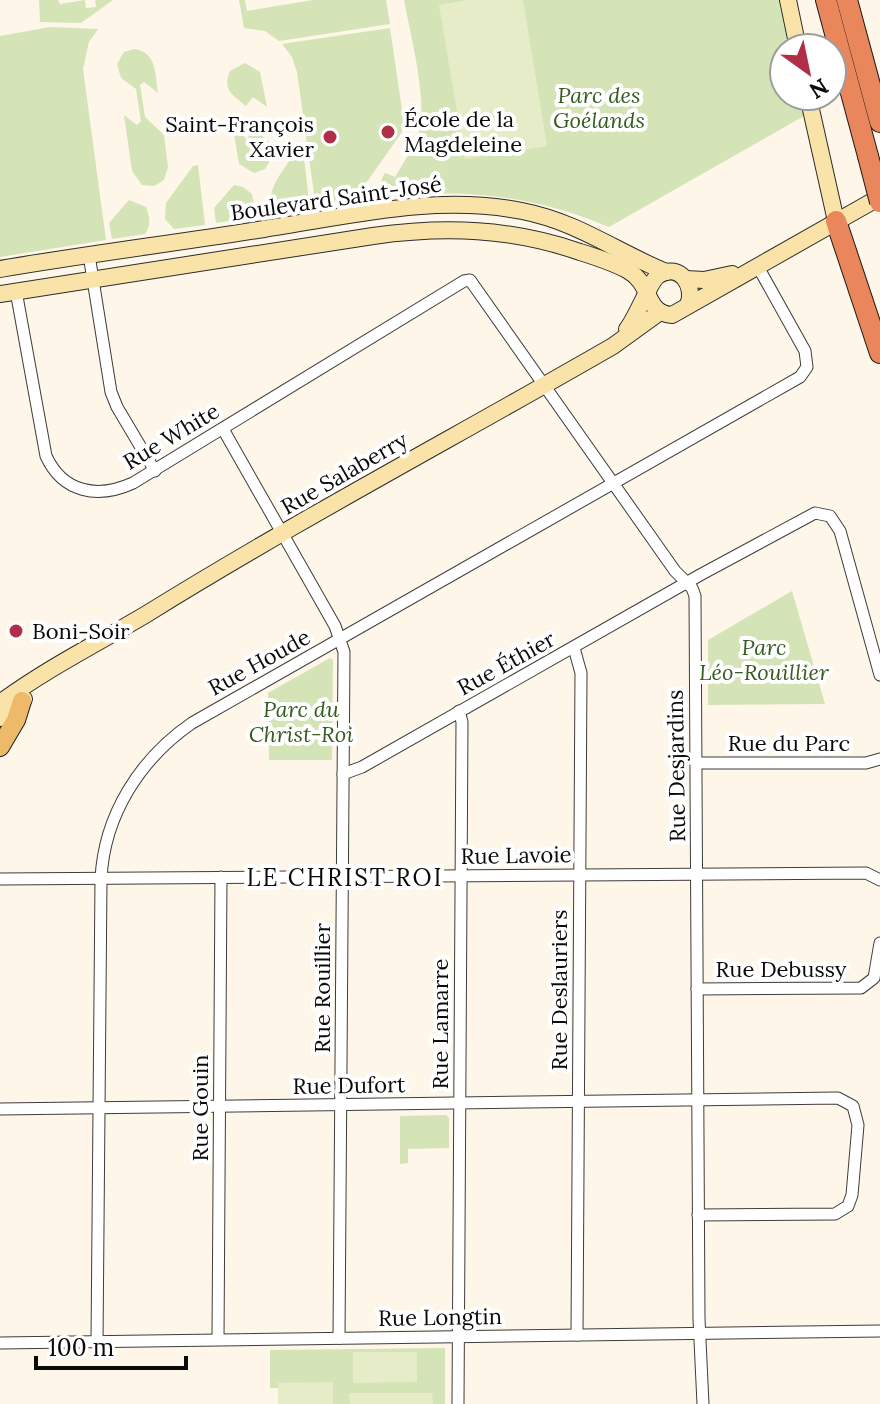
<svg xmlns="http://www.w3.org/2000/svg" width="880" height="1404" font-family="Lora,serif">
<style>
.green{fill:#d5e4b6}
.pitch{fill:#e5ecc7}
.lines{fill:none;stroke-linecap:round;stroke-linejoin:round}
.street-casing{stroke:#3d3d3d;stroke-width:13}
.secondary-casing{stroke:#2c2c2c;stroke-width:18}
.primary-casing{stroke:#1b1b1b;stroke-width:20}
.highway-casing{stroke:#1b1b1b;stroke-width:22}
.street{stroke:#fff;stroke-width:11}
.secondary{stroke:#f9e3a9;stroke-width:16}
.primary{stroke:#eeb968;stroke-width:18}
.highway{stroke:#e9865b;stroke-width:20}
.highway-bridge-casing{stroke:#1b1b1b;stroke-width:22;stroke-linecap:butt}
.highway-bridge{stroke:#e9865b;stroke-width:20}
.poi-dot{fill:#af2e48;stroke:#fff;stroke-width:3}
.labels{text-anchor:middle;stroke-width:8;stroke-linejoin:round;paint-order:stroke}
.park-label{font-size:22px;font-style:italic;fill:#365c21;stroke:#fff}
.poi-label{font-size:22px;fill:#0a0a0a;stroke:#fff;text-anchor:start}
.street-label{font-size:22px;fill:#0a0a0a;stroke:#fff}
.neighbourhood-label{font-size:24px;letter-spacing:2px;fill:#0a0a0a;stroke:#fff}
</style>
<rect width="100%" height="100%" fill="#fdf6e9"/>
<g class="green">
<polygon points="39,0 58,0 60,4 85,0 86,8 96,7 95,0 113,0 81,23 40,22"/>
<polygon points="239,0 245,0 247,11 313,0 386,0 390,24 279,41 265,31 244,28"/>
<path d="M404,0H781L791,48H784V96H800L804,116L609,227C537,196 463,188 385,197C378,188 380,181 385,173L395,177C403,163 414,148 419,132C428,102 410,33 404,0Z"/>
<polygon points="50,27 98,29 89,42 83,69 106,240 0,257 0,36"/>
<polygon points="390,28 404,123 402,132 354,200 316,208 297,72 292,57 282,44"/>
<path d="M134,49C157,52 155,74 158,93L144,82L140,85L145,117L164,135L168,167L164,180L154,186L142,185L132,171L124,115L137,125L141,121L136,89L121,78L117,64L124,52Z"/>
<path d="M245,63L260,72L267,107L253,97L246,106C232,95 222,89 230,71Z"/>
<polygon points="233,128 247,139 254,129 270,143 274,154 265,169 254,173 239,164"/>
<path d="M303,149L310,209L277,214C259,194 286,168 297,150Z"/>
<polygon points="198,165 205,225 174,229 165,219 166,203 193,166"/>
<polygon points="234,185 243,187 252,194 254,207 249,218 216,223 214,208"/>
<path d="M129,200L146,207C150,217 151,225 145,234L112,239L109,223Z"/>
<polygon points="792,591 825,704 708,705 708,640"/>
<polygon points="330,658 333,660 332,760 269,760 268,693"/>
<polygon points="446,1115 449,1118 449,1148 408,1149 408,1163 400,1164 400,1116"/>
<polygon points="445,1348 445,1404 278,1404 278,1388 270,1388 270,1350"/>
</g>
<g class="pitch">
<polygon points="468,0 523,0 547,146 465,159 439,5"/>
<polygon points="353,1352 417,1352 417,1382 353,1383"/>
<polygon points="333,1382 333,1404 278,1404 278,1383"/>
<polygon points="349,1393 432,1393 433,1404 350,1404"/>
</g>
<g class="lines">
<g class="street-casing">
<g id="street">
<polyline points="89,255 111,392 117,407 155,471"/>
<path d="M16,291L46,456C63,493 98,499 133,483L464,281L470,280L675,571L692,588L695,596L699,1319L703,1404"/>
<polyline points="223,429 335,626 344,652 339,1338"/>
<polyline points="574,648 581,673 577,1335"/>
<polyline points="696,763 866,763 880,759"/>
<polyline points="343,774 362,767 700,575 815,513 830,516 840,531 880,675"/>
<polyline points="0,879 866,873 880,880"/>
<polyline points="697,989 861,988 874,978 880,943"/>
<polyline points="0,1109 838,1098 853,1106 858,1125 852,1195 848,1206 835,1214 698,1215"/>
<polyline points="218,1339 221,877"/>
<path d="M97,1342L101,879C104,815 140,759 192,723L800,377L807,367L805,351L757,265"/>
<polyline points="0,1343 880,1331"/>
<polyline points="458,1404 462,722 459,711"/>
</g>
</g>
<g class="secondary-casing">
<g id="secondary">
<polyline points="788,0 798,48"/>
<polyline points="808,96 836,221"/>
<path d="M0,269C88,254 176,243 264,229C350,216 435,194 522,211C578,222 615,251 666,272"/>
<polyline points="686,279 704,280 732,274"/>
<path d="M0,294L373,236C445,226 511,228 580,252C596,257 612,262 627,270C653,284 644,313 672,315L880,197"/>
<path d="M627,329C637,317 650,280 659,275C680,262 696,287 688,305"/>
<path d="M0,703C46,669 96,644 145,615C298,520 457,436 613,346L660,312"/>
<polyline points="0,718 24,699"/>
</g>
</g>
<g class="primary-casing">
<polyline id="primary" points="0,747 16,720 22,701"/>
</g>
<g class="highway-casing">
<g id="highway">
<polyline points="826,0 868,156"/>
<polyline points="847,0 880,122"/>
<polyline points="836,221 880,353"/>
</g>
</g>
<use href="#street" class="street"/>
<use href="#secondary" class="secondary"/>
<use href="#primary" class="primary"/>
<use href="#highway" class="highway"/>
<g class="highway-bridge-casing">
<polyline id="highway-bridge" points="868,156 880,202"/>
</g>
<use href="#highway-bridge" class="highway-bridge"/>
</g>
<g class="poi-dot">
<circle cx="388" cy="132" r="8"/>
<circle cx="330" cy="137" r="8"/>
<circle cx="16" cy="631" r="8"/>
</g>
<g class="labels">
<g class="park-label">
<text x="599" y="103">Parc des<tspan x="599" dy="25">Goélands</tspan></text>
<text x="764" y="655">Parc<tspan x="764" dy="25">Léo-Rouillier</tspan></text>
<text x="301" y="717">Parc du<tspan x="301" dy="25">Christ-Roi</tspan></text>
</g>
<g class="poi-label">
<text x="404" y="127">École de la<tspan x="404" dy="25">Magdeleine</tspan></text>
<text x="314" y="132" text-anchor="end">Saint-François<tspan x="314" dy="25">Xavier</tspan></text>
<text x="32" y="639">Boni-Soir</text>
</g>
<g class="street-label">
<text transform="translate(336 198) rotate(-8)" y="8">Boulevard Saint-José</text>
<text transform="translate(171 436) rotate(-31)" y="8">Rue White</text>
<text transform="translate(344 473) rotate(-30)" y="8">Rue Salaberry</text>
<text transform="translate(259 662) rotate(-29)" y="8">Rue Houde</text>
<text transform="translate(506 663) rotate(-29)" y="8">Rue Éthier</text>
<text x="789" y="751">Rue du Parc</text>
<text transform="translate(676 766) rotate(-91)" y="8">Rue Desjardins</text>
<text transform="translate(516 855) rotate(-1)" y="8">Rue Lavoie</text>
<text x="781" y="977">Rue Debussy</text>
<text transform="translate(322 988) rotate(-90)" y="8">Rue Rouillier</text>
<text transform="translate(559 990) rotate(-90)" y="8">Rue Deslauriers</text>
<text transform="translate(440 1024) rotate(-90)" y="8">Rue Lamarre</text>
<text transform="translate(349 1085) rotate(-1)" y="8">Rue Dufort</text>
<text transform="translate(200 1108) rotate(-90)" y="8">Rue Gouin</text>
<text transform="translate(440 1317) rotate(-1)" y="8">Rue Longtin</text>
</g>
<g class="neighbourhood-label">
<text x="345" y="886">LE CHRIST ROI</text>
</g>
</g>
<g transform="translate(808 72) rotate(147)"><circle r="38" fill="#ffffff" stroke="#9d9d9d" stroke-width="2"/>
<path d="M0-6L14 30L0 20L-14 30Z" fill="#af2e48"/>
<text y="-12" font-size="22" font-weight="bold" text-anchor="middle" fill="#0a0a0a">N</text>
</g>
<path d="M36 1356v12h150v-12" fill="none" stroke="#0a0a0a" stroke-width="4"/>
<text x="48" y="1356" font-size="24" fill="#0a0a0a" stroke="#ffffff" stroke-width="6" paint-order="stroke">100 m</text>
</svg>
